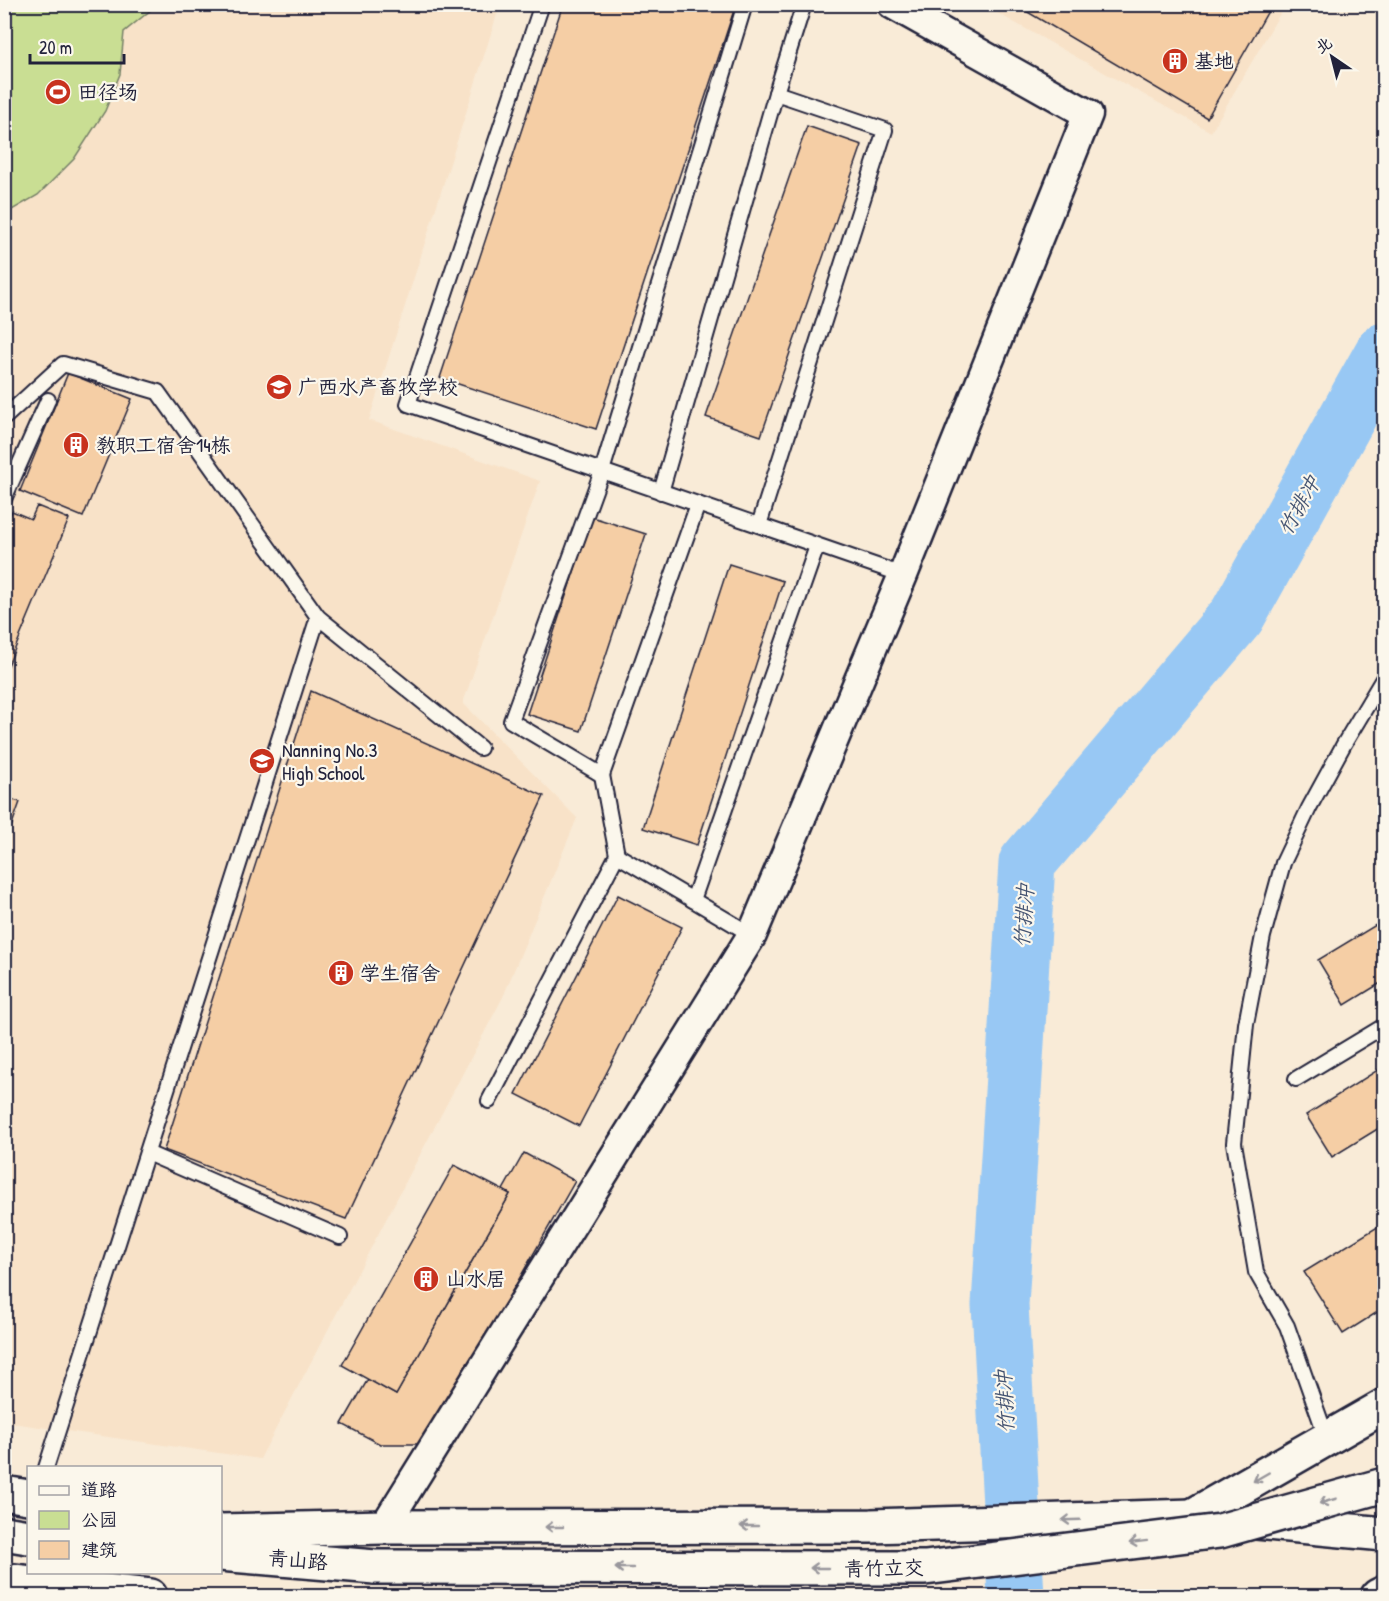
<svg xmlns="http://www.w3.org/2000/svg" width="1389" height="1601" font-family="'Patrick Hand','LXGW WenKai TC',sans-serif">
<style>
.built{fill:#f8e2c8}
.green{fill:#c9de93;stroke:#768067;stroke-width:1.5}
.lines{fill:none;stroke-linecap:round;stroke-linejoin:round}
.river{stroke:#98c8f4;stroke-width:57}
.building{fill:#f5cea5;stroke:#22223b;stroke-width:1.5}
.lane-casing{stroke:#22223b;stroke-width:18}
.street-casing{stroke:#22223b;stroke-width:33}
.secondary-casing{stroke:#22223b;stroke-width:38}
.primary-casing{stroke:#22223b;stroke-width:38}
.highway-casing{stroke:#22223b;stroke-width:38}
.lane{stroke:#fbf7ec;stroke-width:14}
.street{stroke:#fbf7ec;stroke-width:28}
.secondary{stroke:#fbf7ec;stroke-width:33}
.primary{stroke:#fbf7ec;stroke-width:33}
.highway{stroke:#fbf7ec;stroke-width:33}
.highway-bridge-casing{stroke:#22223b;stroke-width:38;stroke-linecap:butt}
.highway-bridge{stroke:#fbf7ec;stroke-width:33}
.oneway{stroke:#99979c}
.labels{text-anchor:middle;stroke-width:4.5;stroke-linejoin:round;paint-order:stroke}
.poi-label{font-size:20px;fill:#22223b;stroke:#fbf7ec;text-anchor:start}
.street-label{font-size:20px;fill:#22223b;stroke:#fbf7ec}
.water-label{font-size:21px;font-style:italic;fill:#455472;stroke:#fbf7ec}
</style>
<rect width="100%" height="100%" fill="#f9ebd7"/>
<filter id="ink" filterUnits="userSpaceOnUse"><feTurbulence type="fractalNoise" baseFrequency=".0167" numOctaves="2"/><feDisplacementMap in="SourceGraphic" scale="12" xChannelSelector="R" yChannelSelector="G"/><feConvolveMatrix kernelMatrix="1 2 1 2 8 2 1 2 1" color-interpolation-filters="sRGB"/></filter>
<g filter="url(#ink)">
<g class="built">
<polygon points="5,5 500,5 369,420 540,481 463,703 577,818 503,997 260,1459 5,1422"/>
<polygon points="983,5 1285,5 1211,132"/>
</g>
<polygon class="green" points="5,4 157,5 124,32 120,74 105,111 74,159 38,195 5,214"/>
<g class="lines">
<polyline class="river" points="1016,1596 1000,1305 1027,863 1237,616 1384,351"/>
</g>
<g class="building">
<polygon points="563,4 736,4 596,429 440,378"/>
<polygon points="1014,4 1272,4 1207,118"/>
<polygon points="807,126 862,145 761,436 706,417"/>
<polygon points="68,373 132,399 83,517 20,491"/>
<polygon points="37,506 69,519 4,675 4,530 12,511 31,519"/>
<polygon points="592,517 646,534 581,731 527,714"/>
<polygon points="729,564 783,581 697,845 643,828"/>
<polygon points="311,691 544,796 346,1219 164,1150"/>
<polygon points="4,797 20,802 4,847"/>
<polygon points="618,895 682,927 579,1126 516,1094"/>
<polygon points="1384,920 1384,981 1345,1005 1318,960"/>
<polygon points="1384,1066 1384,1125 1332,1157 1306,1115"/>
<polygon points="524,1153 575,1181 425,1444 380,1444 342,1424 368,1379 396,1395 510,1194 503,1190"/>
<polygon points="454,1165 510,1194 396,1395 342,1365"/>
<polygon points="1384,1223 1384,1308 1343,1334 1304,1272"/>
</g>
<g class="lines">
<g class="lane-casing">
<g id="lane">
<polyline points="542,4 408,404 903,575"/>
<polyline points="4,418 63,364 158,392 318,617 480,748"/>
<polyline points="661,492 776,93 804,4"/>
<polyline points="4,499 48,400"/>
<polyline points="698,504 602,775 511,721 602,471 745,4"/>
<polyline points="759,525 885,130 776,93"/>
<polyline points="617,855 752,935"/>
<polyline points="693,900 817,546"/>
<polyline points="1296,1079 1384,1026"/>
<polyline points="489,1101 617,855 602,775"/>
<polyline points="147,1153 340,1237"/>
<polyline points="1327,1439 1287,1326 1256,1272 1234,1143 1246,1024 1263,936 1283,863 1309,808 1344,744 1384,677"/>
<polyline points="46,1468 318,617"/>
</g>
</g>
<g class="street-casing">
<polyline id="street" points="384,1527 752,935 903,575 1088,114 892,4"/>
</g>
<g class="secondary-casing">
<g id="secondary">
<polyline points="4,1493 28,1497"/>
<polyline points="1192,1516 1384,1406"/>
<polyline points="220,1531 384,1527 871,1526 1192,1516 1384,1534"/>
</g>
</g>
<g class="primary-casing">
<g id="primary">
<polyline points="4,1533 28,1537"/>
<polyline points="220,1554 375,1567"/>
<polyline points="4,1580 150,1596"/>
</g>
</g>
<g class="highway-casing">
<polyline id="highway" points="1378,1596 1384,1593"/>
</g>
<use href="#lane" class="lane"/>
<use href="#street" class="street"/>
<use href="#secondary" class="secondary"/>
<use href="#primary" class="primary"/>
<use href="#highway" class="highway"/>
<g class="highway-bridge-casing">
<polyline id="highway-bridge" points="375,1567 925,1568 1220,1531 1384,1485"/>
</g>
<use href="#highway-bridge" class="highway-bridge"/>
</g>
<defs><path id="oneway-shaft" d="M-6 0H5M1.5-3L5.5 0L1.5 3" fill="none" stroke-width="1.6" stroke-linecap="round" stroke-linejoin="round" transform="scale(1.5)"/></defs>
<g class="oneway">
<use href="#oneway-shaft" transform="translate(1261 1477) rotate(150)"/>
<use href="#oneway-shaft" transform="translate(1328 1501) rotate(164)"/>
<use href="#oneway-shaft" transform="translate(1071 1520) rotate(178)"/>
<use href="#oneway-shaft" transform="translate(749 1526) rotate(180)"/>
<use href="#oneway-shaft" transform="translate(554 1527) rotate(180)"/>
<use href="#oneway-shaft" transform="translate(1138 1542) rotate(173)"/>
<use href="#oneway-shaft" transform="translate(624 1568) rotate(-180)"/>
<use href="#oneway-shaft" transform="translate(819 1568) rotate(-180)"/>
</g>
</g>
<defs>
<g id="building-disc" transform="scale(1.35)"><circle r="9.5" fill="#c8321e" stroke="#fbf7ec"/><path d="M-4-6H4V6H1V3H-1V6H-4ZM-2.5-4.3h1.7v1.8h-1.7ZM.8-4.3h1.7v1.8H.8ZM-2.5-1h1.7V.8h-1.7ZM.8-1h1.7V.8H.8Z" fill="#fff"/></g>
<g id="stadium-disc" transform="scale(1.35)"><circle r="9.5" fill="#c8321e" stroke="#fbf7ec"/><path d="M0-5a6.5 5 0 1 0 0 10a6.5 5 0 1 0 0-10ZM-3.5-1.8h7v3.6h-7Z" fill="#fff"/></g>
<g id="school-disc" transform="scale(1.35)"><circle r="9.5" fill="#c8321e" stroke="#fbf7ec"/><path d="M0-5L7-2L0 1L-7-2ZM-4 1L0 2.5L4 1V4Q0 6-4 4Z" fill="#fff"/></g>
</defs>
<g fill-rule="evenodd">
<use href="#building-disc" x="1175" y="61"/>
<use href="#stadium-disc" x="58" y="92"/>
<use href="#school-disc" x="279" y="387"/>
<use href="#building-disc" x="76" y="445"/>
<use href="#school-disc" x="262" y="761"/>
<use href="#building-disc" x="341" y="973"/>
<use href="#building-disc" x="426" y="1279"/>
</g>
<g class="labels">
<g class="poi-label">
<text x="1194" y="68">基地</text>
<text x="78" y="99">田径场</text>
<text x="298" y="394">广西水产畜牧学校</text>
<text x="96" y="452">教职工宿舍14栋</text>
<text x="282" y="757">Nanning No.3<tspan x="282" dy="23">High School</tspan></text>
<text x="360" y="980">学生宿舍</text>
<text x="446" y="1286">山水居</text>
</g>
<g class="street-label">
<text transform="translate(298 1560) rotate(5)" y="7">青山路</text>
<text transform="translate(884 1568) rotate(-1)" y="7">青竹立交</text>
</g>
<g class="water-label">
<text transform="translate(1299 506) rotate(-61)" y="7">竹排冲</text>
<text transform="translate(1024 916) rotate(-86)" y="7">竹排冲</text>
<text transform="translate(1005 1402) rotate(-93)" y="7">竹排冲</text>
</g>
</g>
<rect width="1389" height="1601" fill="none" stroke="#fbf7ec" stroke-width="24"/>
<rect x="12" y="12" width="1365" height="1577" fill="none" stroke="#22223b" stroke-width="2" filter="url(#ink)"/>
<rect x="27" y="1466" width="195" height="108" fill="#fbf7ec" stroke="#a4a2a5" stroke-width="1.5"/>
<rect x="39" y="1486" width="30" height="9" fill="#fbf7ec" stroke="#a4a2a5" stroke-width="1.5"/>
<text x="81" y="1496" font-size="18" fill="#22223b">道路</text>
<rect x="39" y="1511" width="30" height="18" fill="#c9de93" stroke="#a4a2a5" stroke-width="1.5"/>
<text x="81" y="1526" font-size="18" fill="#22223b">公园</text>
<rect x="39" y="1541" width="30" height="18" fill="#f5cea5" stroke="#a4a2a5" stroke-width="1.5"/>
<text x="81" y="1556" font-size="18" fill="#22223b">建筑</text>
<g transform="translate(1332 57) rotate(325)" stroke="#fbf7ec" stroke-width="4.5" paint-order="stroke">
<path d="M0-4.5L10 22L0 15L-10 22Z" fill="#22223b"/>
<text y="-9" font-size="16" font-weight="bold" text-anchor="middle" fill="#22223b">北</text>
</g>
<path d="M30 54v9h94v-9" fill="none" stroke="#22223b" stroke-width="3"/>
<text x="39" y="54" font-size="18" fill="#22223b" stroke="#fbf7ec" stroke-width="4.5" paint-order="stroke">20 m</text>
</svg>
